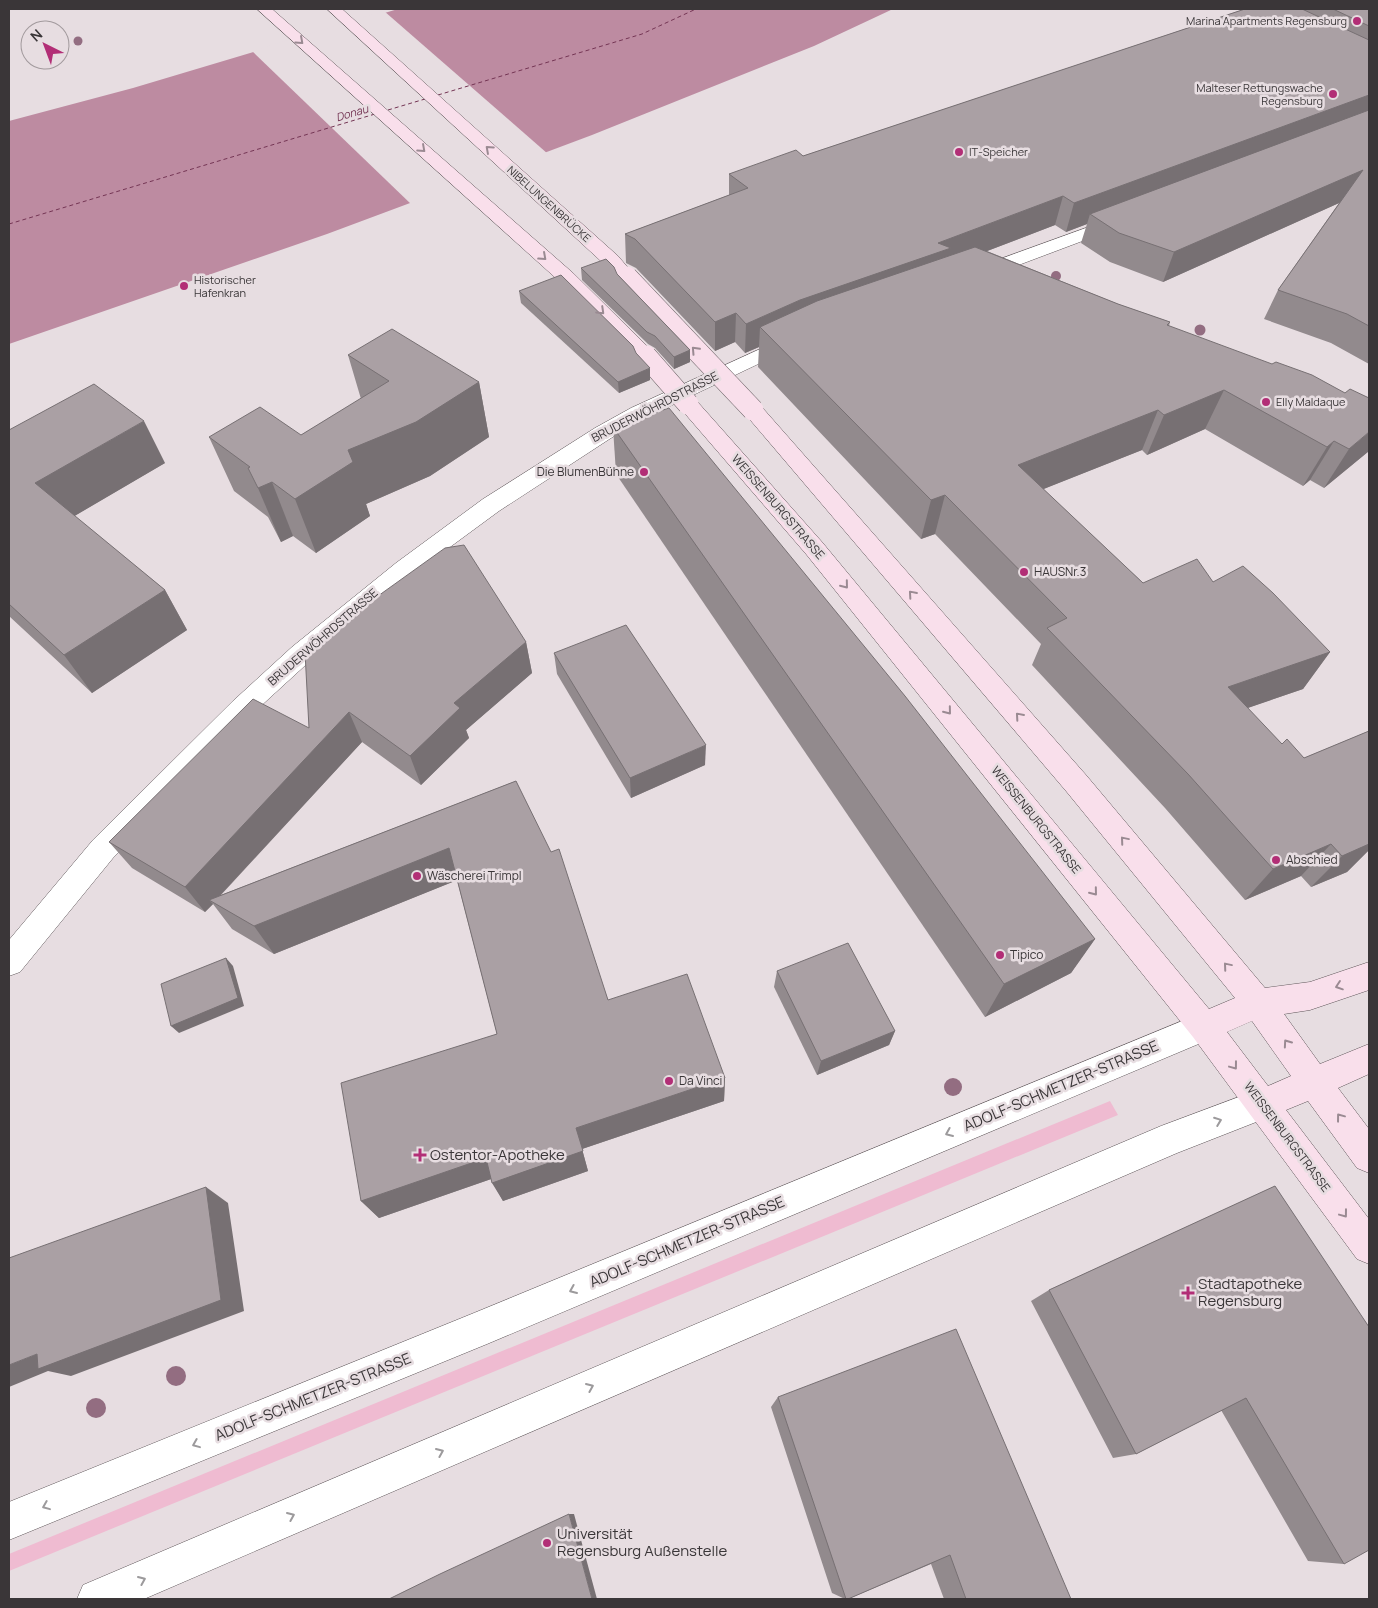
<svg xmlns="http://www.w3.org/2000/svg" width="1378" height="1608" font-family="Manrope,sans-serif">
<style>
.green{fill:#efbbd1}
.water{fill:#bd8ba1}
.pier{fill:#e7dde1}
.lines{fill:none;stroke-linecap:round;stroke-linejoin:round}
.ferry{stroke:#743554;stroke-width:1;stroke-dasharray:4 3;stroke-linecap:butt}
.street-casing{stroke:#5d5558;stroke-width:1}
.secondary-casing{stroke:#5d5558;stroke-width:1}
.street{fill:#fff;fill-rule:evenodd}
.secondary{fill:#f9dfeb;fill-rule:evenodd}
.secondary-bridge-casing{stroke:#5d5558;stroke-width:22;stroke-linecap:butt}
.secondary-bridge{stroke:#f9dfeb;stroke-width:21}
.tree{fill:#936d81}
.wall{fill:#928a8d}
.shaded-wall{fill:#777073}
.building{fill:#aaa0a4;stroke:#777073}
.oneway{stroke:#9a8a92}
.oneway2{stroke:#9c9a9c}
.poi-dot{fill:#b22e76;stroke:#e7dde1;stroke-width:2}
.labels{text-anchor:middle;stroke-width:5;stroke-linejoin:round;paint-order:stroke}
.far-poi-label{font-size:11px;fill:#3a3638;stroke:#e7dde1;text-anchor:start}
.far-water-label{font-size:11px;font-style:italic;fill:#743554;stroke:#e7dde1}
.far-street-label{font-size:11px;fill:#3a3638;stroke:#e7dde1}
.street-label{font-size:12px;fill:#3a3638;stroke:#e7dde1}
.poi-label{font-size:12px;fill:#3a3638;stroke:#e7dde1;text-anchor:start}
.near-street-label{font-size:15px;fill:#3a3638;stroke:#e7dde1}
.near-poi-label{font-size:15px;fill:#3a3638;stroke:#e7dde1;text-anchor:start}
</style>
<rect width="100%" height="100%" fill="#e7dde1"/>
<polygon class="green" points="1110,1101 1118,1115 9,1571 9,1554"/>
<polygon class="water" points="398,9 893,9 814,46 592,135 327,234 9,344 9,121 133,88"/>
<polygon class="pier" points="384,11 548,154 412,205 252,51"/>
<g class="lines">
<g class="ferry">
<polyline points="438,95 642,34 696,9"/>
<polyline points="388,110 425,99"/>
<polyline points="9,224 375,114"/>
</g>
<g class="street-casing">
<g id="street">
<polygon points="1119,216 1125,217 1128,221 1125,225 984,278 977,280 970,278 968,274 970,270"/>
<polygon points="793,334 800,336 803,340 800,344 645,418 611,438 499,511 412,575 310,661 251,715 113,858 20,972 9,976 9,940 93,840 233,701 292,647 396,563 483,499 595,428 631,408"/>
<polygon points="1204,1012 1215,1017 1220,1027 1215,1037 487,1344 9,1540 9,1502 474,1313"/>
<polygon points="1263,1088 1274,1093 1279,1104 1274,1115 1177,1153 144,1599 77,1599 83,1585 1161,1126"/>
</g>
</g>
<g class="secondary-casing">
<g id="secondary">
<polygon points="257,9 272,9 573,273 653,352 656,356 653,360 646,362 639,360 559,281"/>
<path d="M327,9H342L618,256L636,277L634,281C619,285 613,274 604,264Z"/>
<path d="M688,397L695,399L822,542L1209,1009L1235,998L1066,791L746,415L742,410L746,405L753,403L760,405L1086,775L1265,988L1310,982L1369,962V990L1310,1010L1284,1014L1320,1064L1369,1044V1074L1338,1088L1369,1129V1173L1357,1168L1308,1101L1286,1110L1369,1219V1264L1357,1259L1193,1037L806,554L681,409L677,404L681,399ZM1252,1021L1291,1076L1268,1086L1227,1032Z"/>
</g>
</g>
<use href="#street" class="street"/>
<use href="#secondary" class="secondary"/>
<g class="secondary-bridge-casing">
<g id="secondary-bridge">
<polyline points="627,277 753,410"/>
<polyline points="646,356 688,404"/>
</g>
</g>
<use href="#secondary-bridge" class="secondary-bridge"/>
</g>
<g class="tree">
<circle cx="78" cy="41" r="4.5"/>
<circle cx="1056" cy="276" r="5"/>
<circle cx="1200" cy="330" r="5.5"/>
<circle cx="953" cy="1087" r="9"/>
<circle cx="176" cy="1376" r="10"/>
<circle cx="96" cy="1408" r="10"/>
</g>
<g class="wall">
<polygon points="1245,9 1369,9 1369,364 1331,343 1264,319 1278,290 1339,203 1163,282 1110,262 1081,243 1087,224 1066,232 1055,225 987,251 1118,304 1170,322 1169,326 1369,451 1324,488 1310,480 1303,486 1205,429 1147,455 1142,450 1043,489 1143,583 1213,582 1330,652 1303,689 1247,708 1282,744 1304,758 1369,731 1369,850 1347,872 1311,887 1301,876 1245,900 1165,808 1032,665 1041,644 935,534 921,539 758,367 759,347 745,353 735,342 715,351 636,268 626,263 625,234 729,195 729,174 803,156"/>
<polygon points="581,268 617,274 690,350 690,362 674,369 655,348 648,344 582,280"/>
<polygon points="519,291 636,353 650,380 619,393 521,303"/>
<polygon points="348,355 479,382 489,437 430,476 366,504 370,516 316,553 293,536 281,542 268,517 234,491 209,437 301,435 361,399"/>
<polygon points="613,427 1095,939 1071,973 985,1017 616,474"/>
<polygon points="9,430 165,463 74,516 165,590 187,630 92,693 9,616"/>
<polygon points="526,642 532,673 466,730 469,738 421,785 362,742 221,895 516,781 608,1000 725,1078 724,1101 582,1149 588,1171 503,1201 491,1179 379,1218 361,1201 497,1034 457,880 274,954 232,929 213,904 205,912 132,868 109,842 309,728"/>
<polygon points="554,653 705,765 631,798 557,674"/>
<polygon points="777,971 895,1031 889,1045 817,1075 774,987"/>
<polygon points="1275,1186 1344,1564 1308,1561 1221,1410 1136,1454 1113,1458 1031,1301 1049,1290"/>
<polygon points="778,1397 1071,1599 944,1599 931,1564 848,1599 845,1599 832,1593 771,1407"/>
</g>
<g class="shaded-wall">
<polygon points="1369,95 1369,119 1090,214 1087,224 1066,232 1074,203"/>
<polygon points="1363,170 1348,199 1163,282 1174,252"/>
<polygon points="1063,196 1055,225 948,266 760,327 759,347 745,353 746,324 800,300 938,243"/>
<polygon points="736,313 735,342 715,351 715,322"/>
<polygon points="690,350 690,362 674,369 674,357"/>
<polygon points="650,368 650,380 619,393 618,382"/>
<polygon points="479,382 489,437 430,476 366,504 370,516 316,553 295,499 348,450"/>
<polygon points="1224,390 1205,429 1147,455 1164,415"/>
<polygon points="1158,410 1142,450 1006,504 1018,465"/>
<polygon points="144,421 165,463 61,524 35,483"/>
<polygon points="1369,432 1369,451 1324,488 1349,449"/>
<polygon points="1334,441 1310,480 1303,486 1327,447"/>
<polygon points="272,482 293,536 281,542 258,488"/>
<polygon points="945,495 935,534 921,539 931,500"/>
<polygon points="165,590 187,630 92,693 64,655"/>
<polygon points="526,642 532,673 466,730 469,738 421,785 410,756 454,703"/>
<polygon points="1330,652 1303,689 1204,723 1228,687"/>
<polygon points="349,712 362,742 214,902 209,900 213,904 205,912 185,887"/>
<polygon points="706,745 705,765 631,798 630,778"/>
<polygon points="1369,830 1369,850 1347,872 1311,887 1342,856"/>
<polygon points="1331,844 1301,876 1245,900 1273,869"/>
<polygon points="449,848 460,879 274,954 254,926"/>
<polygon points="1095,939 1071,973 985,1017 1004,984"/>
<polygon points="226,958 233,966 244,1006 179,1033 171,1026"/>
<polygon points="895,1031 889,1045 817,1075 821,1061"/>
<polygon points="725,1078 724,1101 582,1149 588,1171 503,1201 492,1183 576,1128"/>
<polygon points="486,1158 497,1177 379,1218 361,1201"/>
<polygon points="206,1187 228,1203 244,1311 71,1376 48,1371 9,1387 9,1365 37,1354"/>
<polygon points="569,1514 574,1514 597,1599 592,1599"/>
</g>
<g class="building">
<polygon points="1245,9 1302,9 1369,40 1369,95 1074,203 1063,196 938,243 951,248 800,300 746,324 736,313 715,322 635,239 625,234 748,188 729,174 796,150 803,156"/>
<polygon points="1333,9 1369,9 1369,26"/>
<polygon points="1369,110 1369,326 1347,314 1278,290 1363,170 1174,252 1119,233 1090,214"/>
<polygon points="975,247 1118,304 1170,322 1167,325 1272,364 1276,362 1312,375 1345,393 1350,389 1369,398 1369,432 1349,449 1334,441 1327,447 1224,390 1164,415 1158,410 1018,465 1143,583 1197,559 1213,582 1243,566 1273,593 1330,652 1228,687 1282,744 1287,739 1304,758 1369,731 1369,844 1342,856 1331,844 1273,869 1188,774 1047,628 1067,618 945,495 931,500 760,327 817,301"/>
<polygon points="606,259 614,267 617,274 690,350 674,357 655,336 647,332 581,268"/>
<polygon points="561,275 633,346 636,353 650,368 618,382 519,291"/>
<polygon points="392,329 479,382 416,422 348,450 353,462 295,499 272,482 258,488 248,468 250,467 209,437 260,407 301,435 389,381 348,355"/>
<polygon points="94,384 144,421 35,483 165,590 64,655 9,604 9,430"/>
<polygon points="669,408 905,696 1095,939 1004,984 613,427"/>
<polygon points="464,545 526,642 454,703 460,708 410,756 349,712 185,887 109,842 253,699 309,728 305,652 378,596 445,548"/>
<polygon points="626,625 706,745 630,778 554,653"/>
<polygon points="516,781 551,852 559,849 608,1000 687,974 725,1078 576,1128 583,1151 492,1183 486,1158 361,1201 341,1083 497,1034 449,848 254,926 209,900"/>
<polygon points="848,943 895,1031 821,1061 777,971"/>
<polygon points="226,958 238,998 171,1026 161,984"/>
<polygon points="1275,1186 1369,1327 1369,1550 1344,1564 1246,1398 1136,1454 1049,1290"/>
<polygon points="206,1187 221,1300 38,1369 37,1354 9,1365 9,1258"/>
<polygon points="956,1329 1071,1599 966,1599 950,1555 848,1599 846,1599 778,1397"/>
<polygon points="569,1514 592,1599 389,1599 440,1574"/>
</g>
<defs><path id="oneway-chevron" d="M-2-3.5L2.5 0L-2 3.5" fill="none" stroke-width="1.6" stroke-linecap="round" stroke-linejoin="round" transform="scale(1.25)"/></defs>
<g class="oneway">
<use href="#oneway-chevron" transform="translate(300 41) rotate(42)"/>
<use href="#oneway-chevron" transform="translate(422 149) rotate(42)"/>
<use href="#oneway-chevron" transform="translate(489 149) rotate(-138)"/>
<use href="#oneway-chevron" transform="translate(543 257) rotate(42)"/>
<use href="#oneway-chevron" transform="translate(601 311) rotate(44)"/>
<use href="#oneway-chevron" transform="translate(695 350) rotate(-133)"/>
<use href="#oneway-chevron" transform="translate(845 585) rotate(51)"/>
<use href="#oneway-chevron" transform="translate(912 594) rotate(-131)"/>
<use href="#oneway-chevron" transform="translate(948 711) rotate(51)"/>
<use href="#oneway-chevron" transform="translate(1019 716) rotate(-131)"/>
<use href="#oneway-chevron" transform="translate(1124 840) rotate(-130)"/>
<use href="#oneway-chevron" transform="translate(1094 892) rotate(51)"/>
<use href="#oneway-chevron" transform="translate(1227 966) rotate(-130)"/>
<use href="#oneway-chevron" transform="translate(1339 986) rotate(161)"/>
<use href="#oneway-chevron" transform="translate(1287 1043) rotate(-125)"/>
<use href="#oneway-chevron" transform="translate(1234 1066) rotate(53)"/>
<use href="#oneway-chevron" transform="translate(1340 1117) rotate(-127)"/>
<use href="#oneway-chevron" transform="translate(1344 1214) rotate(53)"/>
</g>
<g class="oneway2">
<use href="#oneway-chevron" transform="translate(1218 1121) rotate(-21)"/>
<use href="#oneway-chevron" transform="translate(949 1133) rotate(157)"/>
<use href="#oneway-chevron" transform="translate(573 1290) rotate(157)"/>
<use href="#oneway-chevron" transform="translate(590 1387) rotate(-23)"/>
<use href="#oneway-chevron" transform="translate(196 1444) rotate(158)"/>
<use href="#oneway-chevron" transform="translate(440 1452) rotate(-23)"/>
<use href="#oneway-chevron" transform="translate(46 1506) rotate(158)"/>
<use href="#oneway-chevron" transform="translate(291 1516) rotate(-23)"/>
<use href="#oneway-chevron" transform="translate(142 1580) rotate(-23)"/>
</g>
<g class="poi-dot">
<circle cx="1357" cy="21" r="5"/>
<circle cx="1333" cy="94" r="5"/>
<circle cx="959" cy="152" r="5"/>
<circle cx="184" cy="286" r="5"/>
<circle cx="1266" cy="402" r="5"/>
<circle cx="644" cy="472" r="5"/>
<circle cx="1024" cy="572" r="5"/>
<circle cx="1276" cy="860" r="5"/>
<circle cx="417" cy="876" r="5"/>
<circle cx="1000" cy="955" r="5"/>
<circle cx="669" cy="1081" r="5"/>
<path d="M417.5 1147.5h5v5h5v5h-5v5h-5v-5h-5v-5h5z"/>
<path d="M1185.5 1285.5h5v5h5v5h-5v5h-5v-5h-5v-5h5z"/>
<circle cx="547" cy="1543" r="5"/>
</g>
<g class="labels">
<g class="far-poi-label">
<text x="1347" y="25" text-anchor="end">Marina Apartments Regensburg</text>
<text x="1323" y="92" text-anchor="end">Malteser Rettungswache<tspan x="1323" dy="13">Regensburg</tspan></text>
<text x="969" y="156">IT-Speicher</text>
<text x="194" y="284">Historischer<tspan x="194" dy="13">Hafenkran</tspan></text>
<text x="1276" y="406">Elly Maldaque</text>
</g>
<g class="far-water-label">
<text transform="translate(352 113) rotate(-16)" y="4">Donau</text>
</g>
<g class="far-street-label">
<text transform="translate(549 204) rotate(42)" y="4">NIBELUNGENBRÜCKE</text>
</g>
<g class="street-label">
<text transform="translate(655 407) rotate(-27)" y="4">BRUDERWÖHRDSTRASSE</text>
<text transform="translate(778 507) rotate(49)" y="4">WEISSENBURGSTRASSE</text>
<text transform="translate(323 637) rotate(-41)" y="4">BRUDERWÖHRDSTRASSE</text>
<text transform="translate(1036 820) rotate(51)" y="4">WEISSENBURGSTRASSE</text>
<text transform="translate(1287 1137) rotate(53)" y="4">WEISSENBURGSTRASSE</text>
</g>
<g class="poi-label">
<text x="634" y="476" text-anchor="end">Die BlumenBühne</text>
<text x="1034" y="576">HAUSNr.3</text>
<text x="1286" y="864">Abschied</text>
<text x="427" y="880">Wäscherei Trimpl</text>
<text x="1010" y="959">Tipico</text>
<text x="679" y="1085">Da Vinci</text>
</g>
<g class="near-street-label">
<text transform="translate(1061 1086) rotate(-23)" y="5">ADOLF-SCHMETZER-STRASSE</text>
<text transform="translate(687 1242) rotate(-23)" y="5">ADOLF-SCHMETZER-STRASSE</text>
<text transform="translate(313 1397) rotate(-22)" y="5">ADOLF-SCHMETZER-STRASSE</text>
</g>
<g class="near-poi-label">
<text x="430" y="1160">Ostentor-Apotheke</text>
<text x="1198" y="1289">Stadtapotheke<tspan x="1198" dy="17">Regensburg</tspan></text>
<text x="557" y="1539">Universität<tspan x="557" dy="17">Regensburg Außenstelle</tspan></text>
</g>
</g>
<rect width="1378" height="1608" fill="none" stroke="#3a3638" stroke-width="20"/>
<g transform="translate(45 45) rotate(318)"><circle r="24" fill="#e7dde1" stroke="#a29a9d"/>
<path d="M0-4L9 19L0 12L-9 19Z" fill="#b22e76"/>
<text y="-8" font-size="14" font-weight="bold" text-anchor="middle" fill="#3a3638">N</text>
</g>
</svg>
